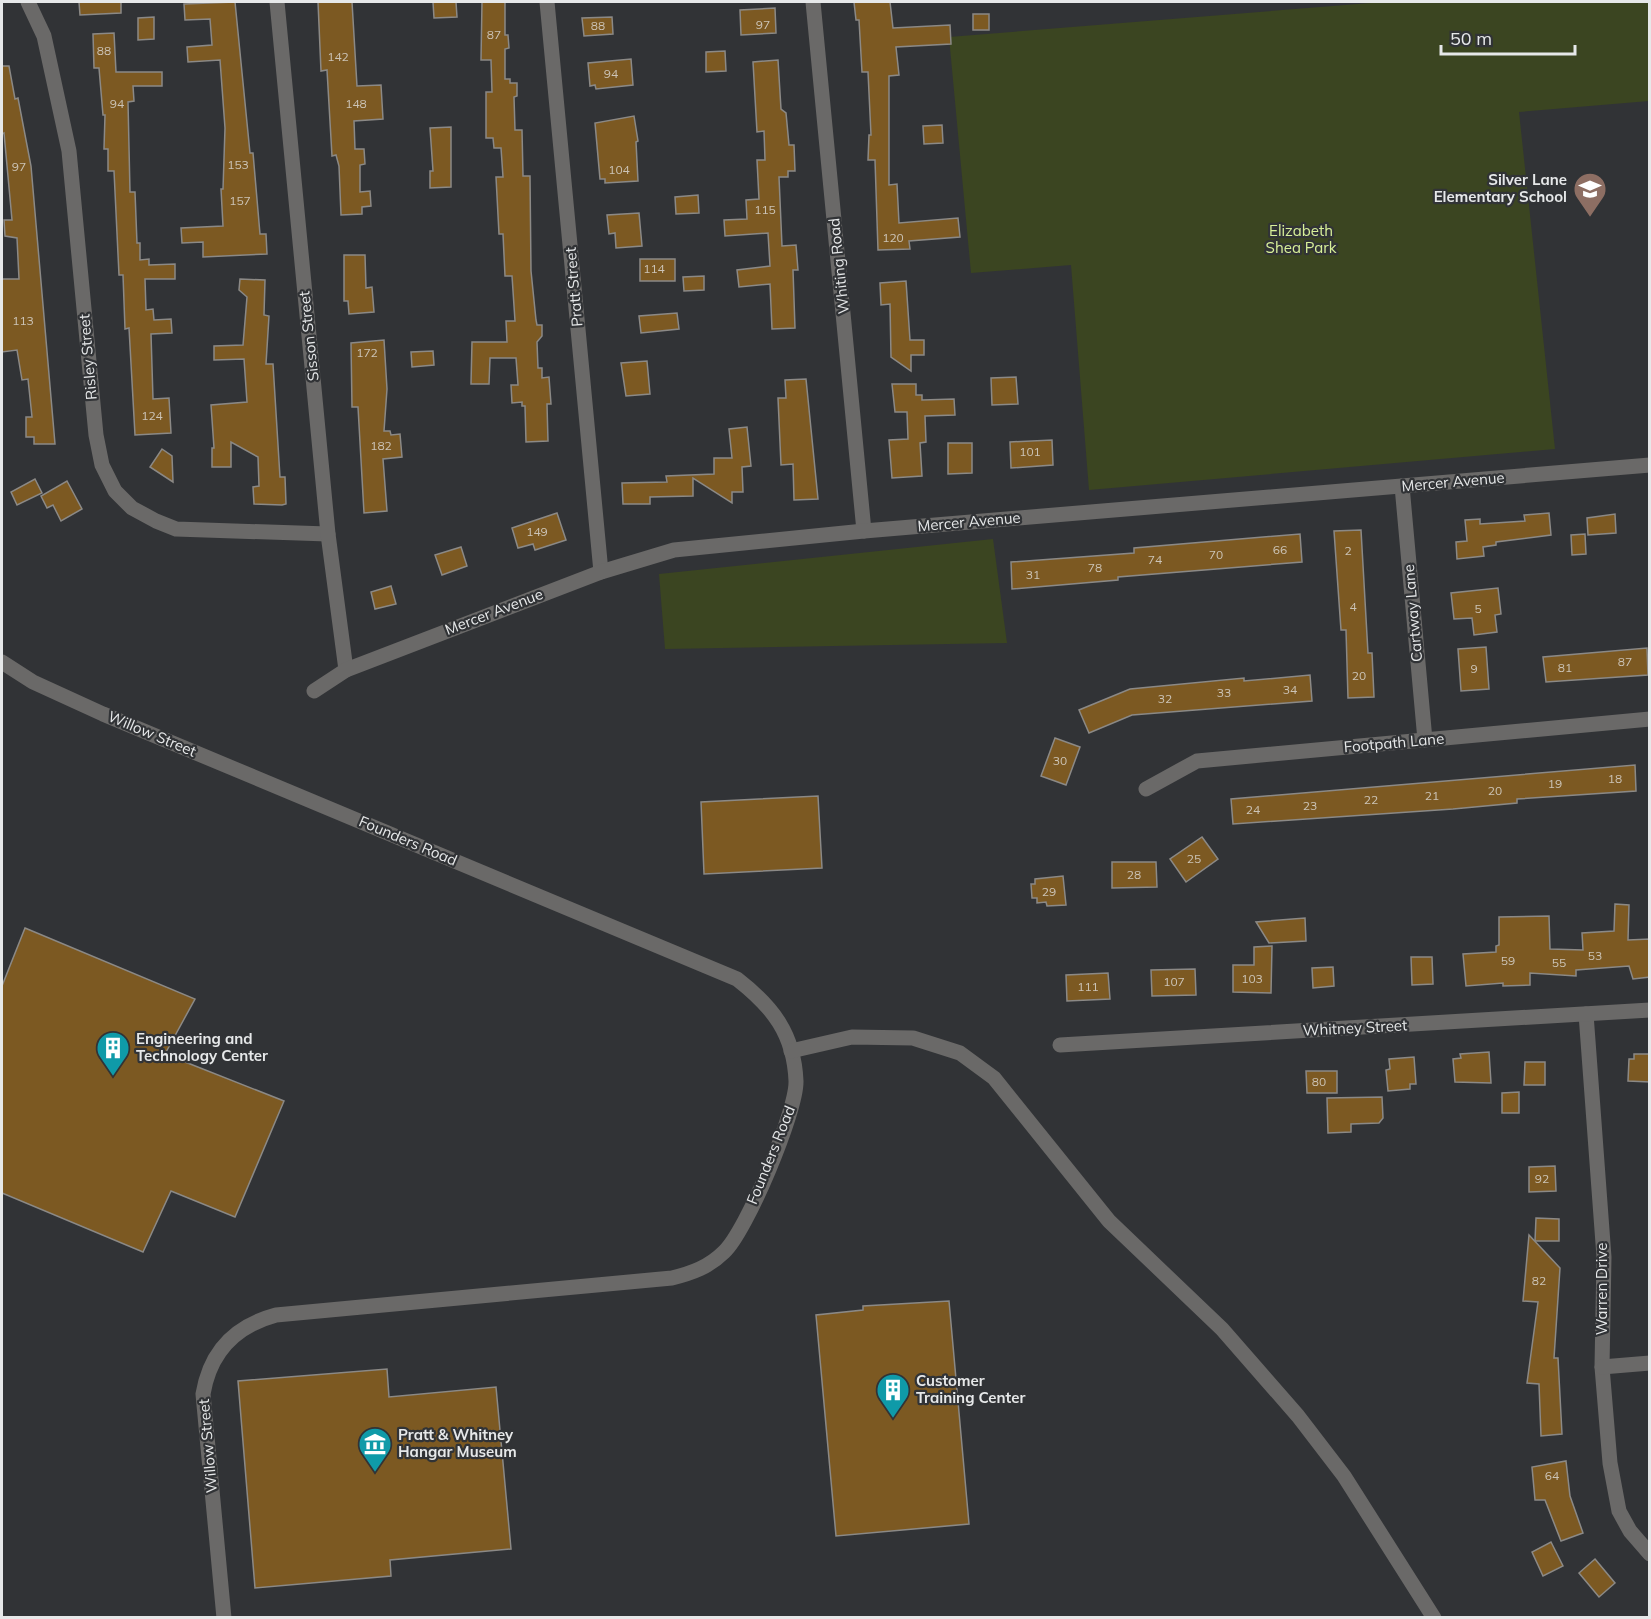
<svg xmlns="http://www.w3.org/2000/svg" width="1651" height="1619" font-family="Mulish,sans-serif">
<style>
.green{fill:#3b4521}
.building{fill:#7c5922;stroke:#8b8986;stroke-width:1.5}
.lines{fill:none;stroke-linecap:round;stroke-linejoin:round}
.street{stroke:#6a6968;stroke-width:15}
.labels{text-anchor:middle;stroke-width:4.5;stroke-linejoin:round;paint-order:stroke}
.number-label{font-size:12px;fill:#ccc4b7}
.poi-label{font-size:15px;font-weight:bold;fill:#e6e8e9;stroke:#313336;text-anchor:start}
.park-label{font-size:15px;fill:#d8f099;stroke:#313336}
.street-label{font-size:15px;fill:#e6e8e9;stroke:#313336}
</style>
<rect width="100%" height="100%" fill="#313336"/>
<g class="green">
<polygon points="1383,2 1649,2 1649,101 1519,112 1555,449 1089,490 1071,265 971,273 949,37"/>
<polygon points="993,539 1007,643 665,649 659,574"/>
</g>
<g class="building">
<polygon points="79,2 121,2 121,13 80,15"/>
<polygon points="235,2 250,153 253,153 260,234 266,234 267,254 203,257 203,242 182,243 181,228 223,226 221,189 223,189 225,128 220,60 188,62 187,47 212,45 210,19 185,20 184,4"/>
<polygon points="318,2 352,2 357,86 381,85 383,119 354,121 355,149 364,149 365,164 360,165 360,192 370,191 371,206 362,207 362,214 341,215 339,166 336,155 332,156 327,70 321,71"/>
<polygon points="433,2 456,2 457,17 434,18"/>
<polygon points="482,2 505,2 505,35 508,35 509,48 505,49 505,79 510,79 510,83 517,83 517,96 514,97 515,130 522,130 523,176 530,176 531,271 536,320 537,325 542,325 542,336 537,342 538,368 542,368 542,378 549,377 551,404 547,404 548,441 526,442 525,406 522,406 522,402 512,403 511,385 518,385 516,358 490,358 489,384 471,384 472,342 507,342 506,321 515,321 512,276 505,276 503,234 499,234 496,177 503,177 501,148 494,148 493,138 486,138 486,92 492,92 491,60 481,60"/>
<polygon points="854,2 890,2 893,28 950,25 951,44 896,47 899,75 889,76 889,185 897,184 899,223 958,218 960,237 909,241 910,249 878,250 875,160 868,160 869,135 871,135 868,72 862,72 859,20 856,20"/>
<polygon points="775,8 776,33 741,35 740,10"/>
<rect x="973" y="14" width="16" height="16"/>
<polygon points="154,17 154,39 138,40 138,18"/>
<polygon points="612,17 613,34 584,36 582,18"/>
<polygon points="114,33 116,72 162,72 162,86 133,86 134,101 128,102 130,192 135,192 137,243 140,243 140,260 149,259 149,265 175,264 175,279 145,279 146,310 153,309 154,320 171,319 172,333 151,334 153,399 169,398 171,433 135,435 129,328 125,329 123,275 119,275 114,171 108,171 108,149 104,149 105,115 103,115 99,68 94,68 93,34"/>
<polygon points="725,51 726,71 706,72 706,52"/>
<polygon points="631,59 633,85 596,89 595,85 590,86 588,63"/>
<polygon points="778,60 781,109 786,113 789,145 794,145 795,171 788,171 788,177 779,177 782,246 796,245 798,270 793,270 795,328 772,329 770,284 739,287 737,270 770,266 768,233 725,236 724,220 747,219 746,200 759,199 757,160 765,160 764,131 757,132 753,62"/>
<polygon points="2,66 9,66 15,99 18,98 31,166 55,444 34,444 34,437 26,437 26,417 32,417 28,379 22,380 17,350 2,352 2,279 19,279 17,238 5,236 4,220 12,220 4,133 2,134"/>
<polygon points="634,116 638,141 636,142 638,181 605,183 605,179 600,179 595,123"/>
<polygon points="942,125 943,143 924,144 923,126"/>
<polygon points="451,127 451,187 430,188 430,171 433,171 430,128"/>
<polygon points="698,195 699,213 676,214 675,197"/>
<polygon points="639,213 642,246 616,248 615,233 609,234 607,215"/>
<polygon points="344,255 365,255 366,288 372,287 374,312 349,314 348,301 344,301"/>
<rect x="640" y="259" width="35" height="22"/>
<polygon points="704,276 704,290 684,291 683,277"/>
<polygon points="240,279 265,280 264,315 269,316 266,364 273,364 280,477 285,477 286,504 282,505 254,504 253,487 259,486 258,457 231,442 231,467 212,467 212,448 214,448 211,405 247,402 244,359 214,360 214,346 243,345 247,297 239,290"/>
<polygon points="906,281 910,340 924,340 924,355 911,355 911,371 891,357 890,304 881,305 880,283"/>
<polygon points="677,313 679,329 641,333 639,316"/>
<polygon points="384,340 387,389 384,431 390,431 391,435 400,434 402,457 383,459 387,511 364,513 358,407 352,407 351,343"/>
<polygon points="433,351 434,365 412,367 411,352"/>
<polygon points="647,361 650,394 626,396 621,363"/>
<polygon points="1016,377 1018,404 992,405 991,378"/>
<polygon points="806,379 818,499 794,500 793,464 781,465 778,398 786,398 785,380"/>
<polygon points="892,384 916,384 916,395 922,395 922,400 954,399 955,415 925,416 926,442 920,443 922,476 892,478 889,440 908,439 907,412 895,412"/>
<polygon points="747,427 751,466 742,467 743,492 732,492 732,503 693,478 693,496 650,497 650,504 623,504 622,483 667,482 666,476 714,474 714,458 732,458 729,429"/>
<polygon points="1052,440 1053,465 1011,468 1010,442"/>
<polygon points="948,443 972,443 972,473 948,474"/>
<polygon points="162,449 172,456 173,482 150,467"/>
<polygon points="35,479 42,493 17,505 11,492"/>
<polygon points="67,481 82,509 61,521 53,505 47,508 41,496"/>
<polygon points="557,513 566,540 535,550 533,544 518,548 512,528"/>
<polygon points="1549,513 1551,535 1496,542 1496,545 1483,547 1484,556 1457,559 1456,542 1467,541 1465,520 1480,519 1480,524 1525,521 1524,515"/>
<polygon points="1615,514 1616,533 1588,535 1587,518"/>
<polygon points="1361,530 1368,653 1372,653 1374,697 1348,698 1346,630 1341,630 1334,531"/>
<polygon points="1300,534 1302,562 1118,577 1118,580 1012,589 1011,562 1134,553 1134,548"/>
<polygon points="1585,534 1586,554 1572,555 1571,535"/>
<polygon points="461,547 467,566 442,575 435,555"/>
<polygon points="391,586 396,604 375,609 371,592"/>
<polygon points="1498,588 1501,614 1495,615 1497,632 1474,635 1472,618 1454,619 1451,593"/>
<polygon points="1486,647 1489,689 1461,691 1458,649"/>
<polygon points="1647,648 1648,675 1546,682 1543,657"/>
<polygon points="1310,675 1312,701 1132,715 1089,733 1079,710 1130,689 1244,678 1244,681"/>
<polygon points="1055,738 1080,747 1066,785 1041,776"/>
<polygon points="1635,765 1636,791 1517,799 1517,803 1453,809 1233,824 1231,799"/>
<polygon points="818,796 822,868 704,874 701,802"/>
<polygon points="1202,837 1218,859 1186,882 1170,859"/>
<polygon points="1112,862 1156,862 1157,887 1112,888"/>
<polygon points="1063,876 1066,905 1047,906 1046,902 1037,903 1037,898 1032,898 1031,884 1035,884 1035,879"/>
<polygon points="1615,904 1629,905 1628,940 1650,939 1650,977 1633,979 1629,966 1576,970 1576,976 1530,973 1530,985 1503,986 1503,983 1466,986 1463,954 1496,952 1496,946 1499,945 1499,917 1549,916 1550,949 1583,950 1582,933 1614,931"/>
<polygon points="1305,918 1306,941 1269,943 1256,922"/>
<polygon points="25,928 195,999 165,1054 284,1101 235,1217 171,1191 143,1252 2,1193 2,986"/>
<polygon points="1272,946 1271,993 1233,992 1233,965 1254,965 1254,947"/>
<polygon points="1411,957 1432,957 1433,984 1412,985"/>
<polygon points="1333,967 1334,986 1313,988 1312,968"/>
<polygon points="1195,969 1196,995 1152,996 1151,970"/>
<polygon points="1108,973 1110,999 1067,1001 1066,975"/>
<polygon points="1489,1052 1491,1083 1455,1082 1453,1059 1461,1058 1460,1054"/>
<polygon points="1634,1054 1650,1054 1650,1082 1628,1081 1629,1059 1634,1059"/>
<polygon points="1414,1057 1416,1084 1410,1084 1410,1089 1388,1091 1386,1070 1390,1069 1389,1059"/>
<polygon points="1525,1062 1545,1062 1545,1085 1524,1085"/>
<polygon points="1306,1071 1337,1071 1337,1093 1307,1093"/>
<polygon points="1519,1092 1519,1113 1502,1113 1502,1093"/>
<polygon points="1382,1097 1383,1118 1379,1123 1351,1124 1351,1132 1328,1133 1327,1098"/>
<polygon points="1555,1166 1556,1191 1529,1192 1529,1167"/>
<polygon points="1536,1218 1559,1219 1559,1241 1535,1241"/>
<polygon points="1529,1235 1560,1268 1554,1358 1558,1358 1562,1434 1541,1436 1539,1384 1527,1383 1538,1302 1523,1301"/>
<polygon points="949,1301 969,1524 836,1536 816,1315 863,1310 863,1306"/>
<polygon points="387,1369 389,1397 496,1387 511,1549 390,1560 391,1576 255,1588 238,1381"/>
<polygon points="1566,1461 1570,1496 1583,1533 1561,1541 1545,1500 1535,1500 1532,1467"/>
<polygon points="1551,1542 1563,1566 1543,1576 1532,1552"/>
<polygon points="1595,1559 1615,1583 1599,1597 1579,1573"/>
</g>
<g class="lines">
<g class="street">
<polyline points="28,2 44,36 69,151 96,435 102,465 115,491 132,508 156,521 176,529 328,534"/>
<polyline points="277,2 328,534 346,670"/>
<polyline points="547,2 601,572"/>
<polyline points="813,2 864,531"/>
<polyline points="1402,486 1425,740"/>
<path d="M2,662L33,682L103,714L737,979C773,1007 794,1034 796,1081C797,1111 746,1232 724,1252C709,1267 692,1273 672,1278L276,1315C235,1326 210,1352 203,1394L224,1618"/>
<polyline points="314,691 346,670 601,572 674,550 864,531 1650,465"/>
<polyline points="1146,789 1197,761 1650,719"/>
<polyline points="1586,1014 1604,1257 1602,1367 1610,1463 1619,1511 1630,1531 1650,1554"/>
<polyline points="1060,1045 1650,1010"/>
<polyline points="791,1051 852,1037 913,1038 960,1053 994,1078 1109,1221 1222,1329 1298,1416 1344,1476 1434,1618"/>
<polyline points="1602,1367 1650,1363"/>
</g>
</g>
<defs>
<g id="school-pin" transform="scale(1.725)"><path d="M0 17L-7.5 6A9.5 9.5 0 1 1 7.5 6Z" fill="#8d6e63" stroke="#313336"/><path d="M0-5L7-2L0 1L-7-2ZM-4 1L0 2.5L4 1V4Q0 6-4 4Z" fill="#fff"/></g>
<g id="building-pin" transform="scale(1.725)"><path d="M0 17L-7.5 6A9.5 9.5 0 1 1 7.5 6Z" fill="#0f9aa8" stroke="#313336"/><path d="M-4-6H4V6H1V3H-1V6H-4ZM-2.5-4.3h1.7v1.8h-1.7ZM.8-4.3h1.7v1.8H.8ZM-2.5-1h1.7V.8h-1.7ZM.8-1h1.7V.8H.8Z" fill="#fff"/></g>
<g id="museum-pin" transform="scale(1.725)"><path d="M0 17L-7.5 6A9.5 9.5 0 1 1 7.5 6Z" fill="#0f9aa8" stroke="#313336"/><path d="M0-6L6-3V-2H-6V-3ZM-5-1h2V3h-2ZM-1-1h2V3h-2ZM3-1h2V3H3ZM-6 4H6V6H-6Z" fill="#fff"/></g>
</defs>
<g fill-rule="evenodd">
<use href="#school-pin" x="1590" y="189"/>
<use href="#building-pin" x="113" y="1048"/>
<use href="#building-pin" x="893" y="1390"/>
<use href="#museum-pin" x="375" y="1444"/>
</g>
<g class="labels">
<g class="number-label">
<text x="763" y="29">97</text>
<text x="598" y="30">88</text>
<text x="494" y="39">87</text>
<text x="104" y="55">88</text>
<text x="338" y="61">142</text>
<text x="611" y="78">94</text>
<text x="117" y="108">94</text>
<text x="356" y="108">148</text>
<text x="238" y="169">153</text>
<text x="19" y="171">97</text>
<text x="619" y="174">104</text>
<text x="240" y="205">157</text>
<text x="765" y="214">115</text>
<text x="893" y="242">120</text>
<text x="654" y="273">114</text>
<text x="23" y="325">113</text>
<text x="367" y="357">172</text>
<text x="152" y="420">124</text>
<text x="381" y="450">182</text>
<text x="1030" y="456">101</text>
<text x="537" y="536">149</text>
<text x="1280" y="554">66</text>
<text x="1348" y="555">2</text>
<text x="1216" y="559">70</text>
<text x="1155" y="564">74</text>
<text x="1095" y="572">78</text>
<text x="1033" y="579">31</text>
<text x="1353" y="611">4</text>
<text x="1478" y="613">5</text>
<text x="1625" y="666">87</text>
<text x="1565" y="672">81</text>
<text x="1474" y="673">9</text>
<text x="1359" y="680">20</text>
<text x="1290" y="694">34</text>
<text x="1224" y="697">33</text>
<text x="1165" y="703">32</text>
<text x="1060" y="765">30</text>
<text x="1615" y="783">18</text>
<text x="1555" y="788">19</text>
<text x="1495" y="795">20</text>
<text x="1432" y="800">21</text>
<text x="1371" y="804">22</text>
<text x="1310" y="810">23</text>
<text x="1253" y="814">24</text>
<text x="1194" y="863">25</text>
<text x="1134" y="879">28</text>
<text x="1049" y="896">29</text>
<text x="1595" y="960">53</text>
<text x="1508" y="965">59</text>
<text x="1559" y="967">55</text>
<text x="1252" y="983">103</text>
<text x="1174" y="986">107</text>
<text x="1088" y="991">111</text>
<text x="1319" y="1086">80</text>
<text x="1542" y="1183">92</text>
<text x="1539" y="1285">82</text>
<text x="1552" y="1480">64</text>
</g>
<g class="poi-label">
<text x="1567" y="185" text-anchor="end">Silver Lane<tspan x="1567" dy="17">Elementary School</tspan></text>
<text x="136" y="1044">Engineering and<tspan x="136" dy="17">Technology Center</tspan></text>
<text x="916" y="1386">Customer<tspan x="916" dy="17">Training Center</tspan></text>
<text x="398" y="1440">Pratt &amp; Whitney<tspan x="398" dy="17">Hangar Museum</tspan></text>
</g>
<g class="park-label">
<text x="1301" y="236">Elizabeth<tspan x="1301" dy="17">Shea Park</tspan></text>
</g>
<g class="street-label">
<text transform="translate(839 266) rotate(-96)" y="5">Whiting Road</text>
<text transform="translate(574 287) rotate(-95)" y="5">Pratt Street</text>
<text transform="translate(309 336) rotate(-96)" y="5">Sisson Street</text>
<text transform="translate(88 357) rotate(-95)" y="5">Risley Street</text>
<text transform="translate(1453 482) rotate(-5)" y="5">Mercer Avenue</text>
<text transform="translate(969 522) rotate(-5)" y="5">Mercer Avenue</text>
<text transform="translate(494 612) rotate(-21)" y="5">Mercer Avenue</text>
<text transform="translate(1413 613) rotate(-95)" y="5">Cartway Lane</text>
<text transform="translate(152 734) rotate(23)" y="5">Willow Street</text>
<text transform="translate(1394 743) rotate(-5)" y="5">Footpath Lane</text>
<text transform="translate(408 841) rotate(23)" y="5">Founders Road</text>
<text transform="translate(1355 1028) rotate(-3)" y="5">Whitney Street</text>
<text transform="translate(771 1155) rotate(-68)" y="5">Founders Road</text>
<text transform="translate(1602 1289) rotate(-90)" y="5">Warren Drive</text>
<text transform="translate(208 1446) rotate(-95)" y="5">Willow Street</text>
</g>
</g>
<rect width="1651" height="1619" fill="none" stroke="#e6e8e9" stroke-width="6"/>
<path d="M1441 45v9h134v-9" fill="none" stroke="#e6e8e9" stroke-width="3"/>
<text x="1450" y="45" font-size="18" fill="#e6e8e9" stroke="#313336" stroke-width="4.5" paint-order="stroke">50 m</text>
</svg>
